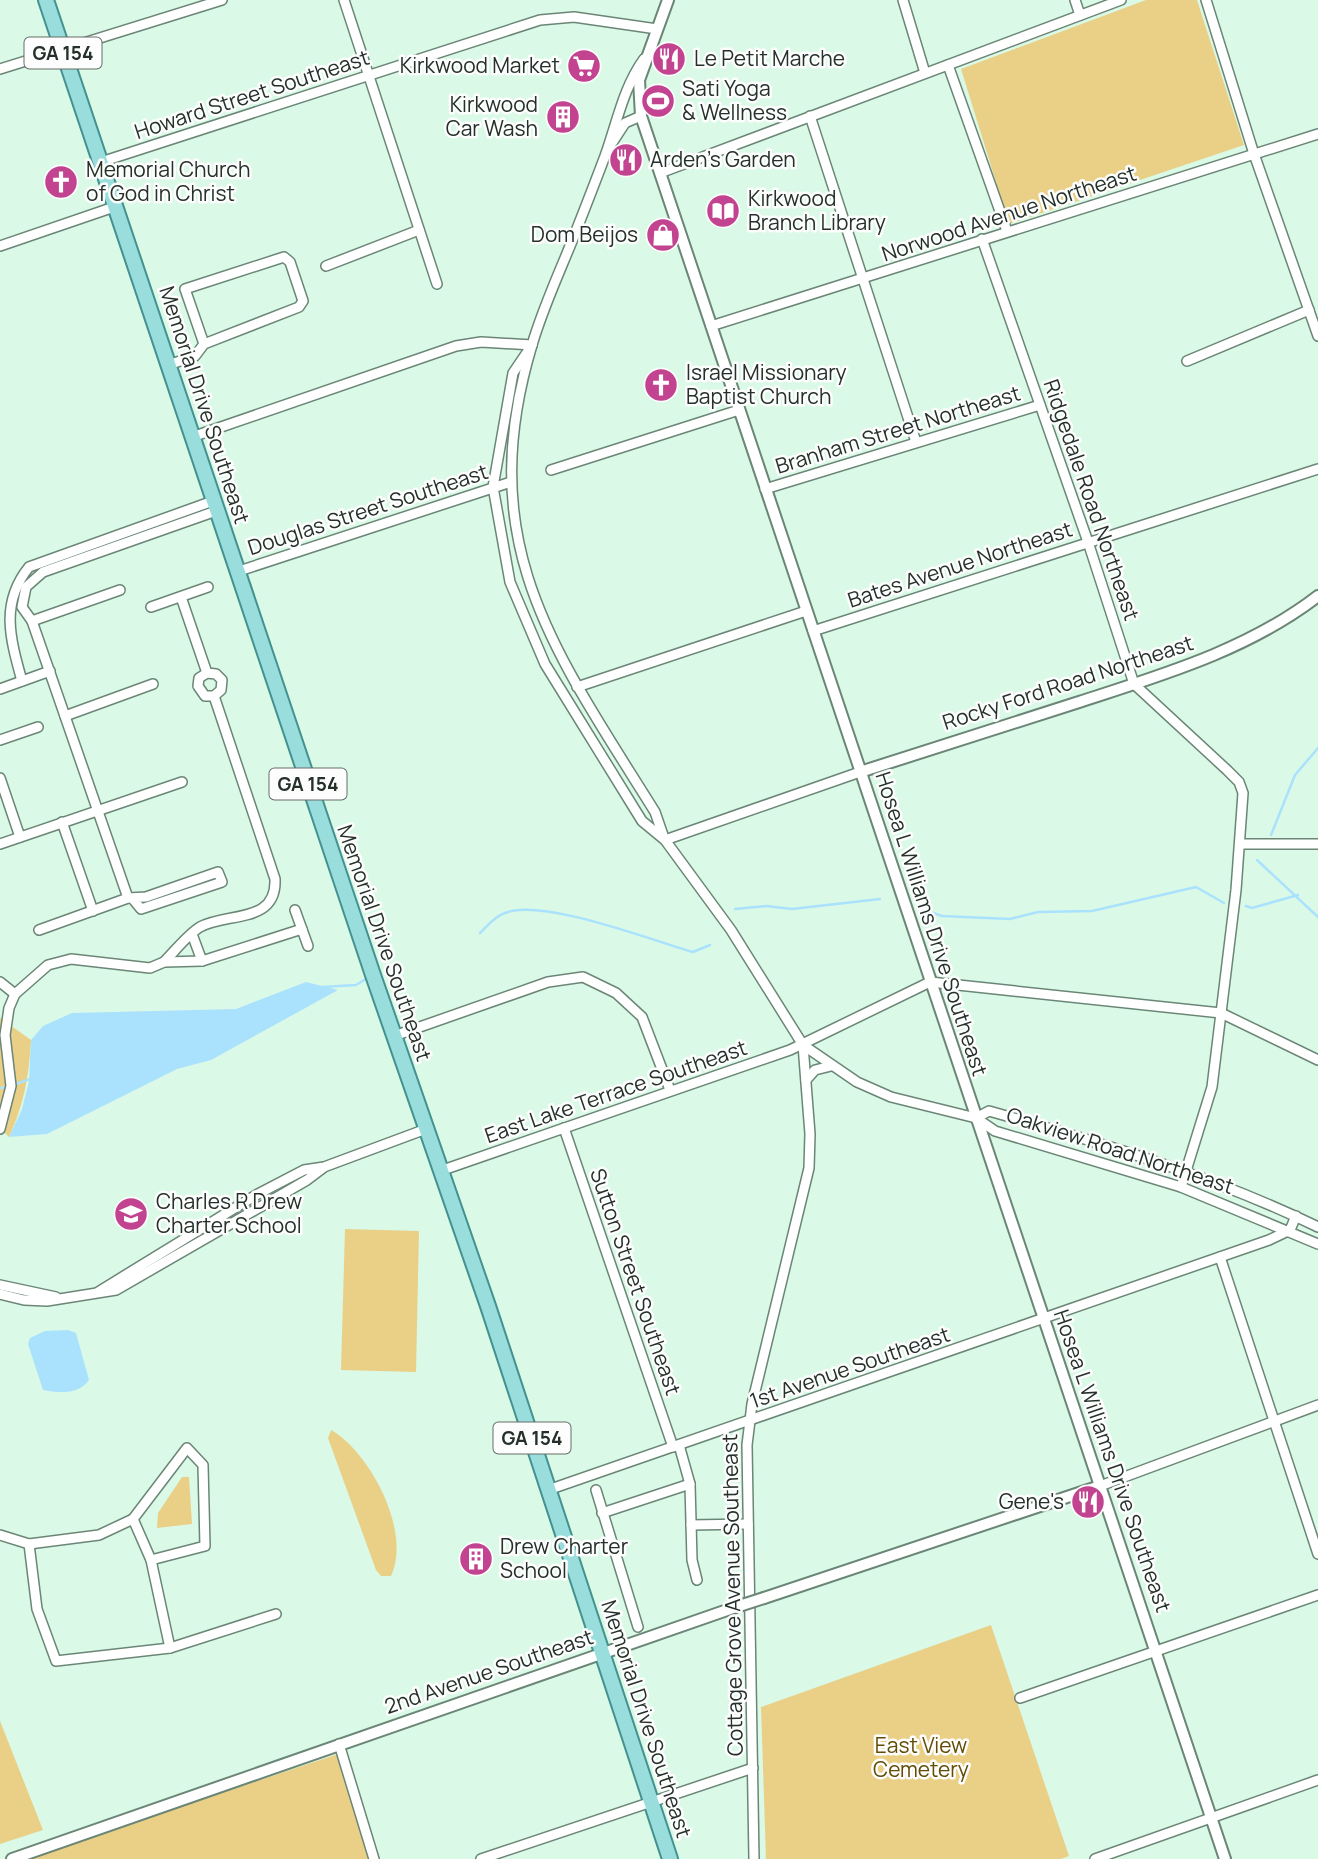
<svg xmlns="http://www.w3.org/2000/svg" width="1318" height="1859" font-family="Manrope,sans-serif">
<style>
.green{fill:#ead087}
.water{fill:#aae2fd}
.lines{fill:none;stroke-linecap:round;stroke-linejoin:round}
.stream{stroke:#aae2fd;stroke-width:2.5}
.minor-casing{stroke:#6b8676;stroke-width:12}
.tertiary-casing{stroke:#6b8676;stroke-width:14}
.primary-casing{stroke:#44928f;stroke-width:18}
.minor{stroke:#fff;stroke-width:9}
.tertiary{stroke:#fff;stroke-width:10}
.primary{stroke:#9adddd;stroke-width:14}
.tertiary-bridge-casing{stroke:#6b8676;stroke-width:14;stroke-linecap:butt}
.tertiary-bridge{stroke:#fff;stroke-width:10}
.labels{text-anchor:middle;stroke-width:5;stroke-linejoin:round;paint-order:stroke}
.shield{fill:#fdfdfd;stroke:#656e69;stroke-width:2}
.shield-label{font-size:19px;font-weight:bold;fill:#243029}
.poi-label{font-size:21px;fill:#243029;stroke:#fdfdfd;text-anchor:start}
.street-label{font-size:21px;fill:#243029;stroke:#fdfdfd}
.park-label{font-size:21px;fill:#624d04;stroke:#fdfdfd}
</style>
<rect width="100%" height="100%" fill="#daf9e7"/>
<g class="green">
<polygon points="1146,0 1197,0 1244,145 1009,224 961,69"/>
<path d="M0,1018L31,1040C29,1076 24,1104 9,1137L0,1128Z"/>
<polygon points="345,1229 419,1231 416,1372 341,1370"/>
<path d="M331,1430C370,1452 412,1532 391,1576H381L376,1570L328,1438Z"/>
<polygon points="182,1477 189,1477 192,1524 157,1528 158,1513"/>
<polygon points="991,1625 1069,1856 1061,1859 766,1859 761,1707"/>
<polygon points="0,1721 43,1830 0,1844"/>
<polygon points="341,1753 373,1859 24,1859"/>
</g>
<g class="water">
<polygon points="306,982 338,990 211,1060 177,1069 47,1134 9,1137 22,1109 29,1081 31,1040 43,1026 72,1013 236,1009"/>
<path d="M45,1331L68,1330L76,1333L89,1380C78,1395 60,1393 43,1390L28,1344L30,1338Z"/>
</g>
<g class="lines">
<g class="stream">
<polyline points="1271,835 1295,775 1318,748"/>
<polyline points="1257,860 1318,917"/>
<polyline points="1246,906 1252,908 1298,895"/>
<polyline points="735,909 766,906 792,909 880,899"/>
<polyline points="924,910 942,916 1010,919 1038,912 1092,911 1196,887 1224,903"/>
<path d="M480,933C487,926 495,916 505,913C542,898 651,940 693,952L710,945"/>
<polyline points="322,987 356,985 366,979"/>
<polyline points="13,1085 30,1079"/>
<polyline points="0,1088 7,1087"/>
</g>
<g class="minor-casing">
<g id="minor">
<polyline points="344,0 437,284"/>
<polyline points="903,0 925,73"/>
<polyline points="1075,0 1080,15"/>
<polyline points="1206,0 1254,154 1318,336"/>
<path d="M644,59C623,88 617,123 605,156C596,180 587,203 578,226C563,265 544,304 532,345C472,545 554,650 655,812L664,838"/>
<polyline points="948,65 1007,231"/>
<polyline points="0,69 222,0"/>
<polyline points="810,116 916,442"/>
<polyline points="610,146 625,123 641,116"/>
<polyline points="101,162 540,20 574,17 657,29"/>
<polyline points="660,173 1121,0"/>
<polyline points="982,239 1088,542 1134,684 1227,770 1239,782 1243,793 1236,890 1212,1087 1181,1187"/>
<polyline points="0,246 117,206"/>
<polyline points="326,266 419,230"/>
<polyline points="711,326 1318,134"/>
<polyline points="532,345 513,373 493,487 510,582 545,664 642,821 665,840 731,930 803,1045 857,1082 891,1097 976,1118 995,1131 1181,1187 1318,1244"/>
<polyline points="1187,361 1309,310"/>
<polyline points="168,365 195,356 204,344 299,307 303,301 290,262 284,257 185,289 204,344"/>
<polyline points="192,437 456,346 481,342 532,345"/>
<polyline points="551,470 739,410"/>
<polyline points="765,489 1040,405"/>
<polyline points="236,572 511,482"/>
<polyline points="151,607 208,587"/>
<polyline points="32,621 120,590"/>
<polyline points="813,631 1318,469"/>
<polyline points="207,673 199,678 198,686 205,696 214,696"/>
<path d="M22,681C10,638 0,603 29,567L213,501"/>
<polyline points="577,687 806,611"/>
<polyline points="0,689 50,671"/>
<polyline points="65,716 153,684"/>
<polyline points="0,740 38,727"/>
<polyline points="0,778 20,837"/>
<polyline points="62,822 93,911"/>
<polyline points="665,840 860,772"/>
<polyline points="0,844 182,782"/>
<polyline points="1240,844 1318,844"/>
<polyline points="128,898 146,897 218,872 222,882 141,909 132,898"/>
<polyline points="295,910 308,946"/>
<polyline points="39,930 128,898 32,621 22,607 26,587 43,572 216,511"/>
<polyline points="192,934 202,961"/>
<path d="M164,962C175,951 187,935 200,927C228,912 277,924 275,879L214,696L221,690L222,680L216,674L207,673L181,597"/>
<polyline points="0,982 15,994"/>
<polyline points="394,1036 548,982 583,977 616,993 642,1017 670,1090"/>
<polyline points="806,1080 815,1070 831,1066"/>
<path d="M976,1118L989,1111C1102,1143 1213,1176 1318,1227"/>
<polyline points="564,1128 673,1447"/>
<polyline points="0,1129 11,1086 5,1035 9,1008 15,994 48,965 71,959 150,968 164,962 202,961 302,929"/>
<polyline points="440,1171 790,1050 930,982 1221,1013 1318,1060"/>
<polyline points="1220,1257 1318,1554"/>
<polyline points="0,1285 56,1297"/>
<polyline points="98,1292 256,1195 304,1170 324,1167 426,1129"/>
<polyline points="0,1294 24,1300 47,1301 116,1290 307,1180 323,1168"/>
<polyline points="679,1445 690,1484 692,1560 697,1580"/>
<polyline points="1100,1486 1318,1405"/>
<polyline points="548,1490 1269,1240 1290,1230 1296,1216"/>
<polyline points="596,1490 638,1627"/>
<polyline points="602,1513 690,1484"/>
<polyline points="133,1519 187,1448 203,1465 205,1546 151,1560"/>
<polyline points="691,1525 748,1524"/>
<polyline points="0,1535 29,1544 37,1609 56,1661 170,1648 276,1614"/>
<polyline points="29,1544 99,1535 133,1519 151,1560 170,1648"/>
<polyline points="1020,1698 1318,1595"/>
<polyline points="339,1744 374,1859"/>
<polyline points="481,1859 753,1768"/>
<polyline points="754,1859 747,1445 752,1404 809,1168 810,1134 803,1045"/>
<polyline points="1095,1859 1318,1780"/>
</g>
</g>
<g class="tertiary-casing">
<g id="tertiary">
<polyline points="668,0 639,80 641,116 1225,1859"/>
<path d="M860,772C933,748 1006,725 1079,702C1162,675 1248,650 1318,596"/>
<polyline points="764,1598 1100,1486"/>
<polyline points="12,1859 733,1608"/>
</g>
</g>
<g class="primary-casing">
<polyline id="primary" points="46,0 373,975 488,1306 670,1859"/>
</g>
<use href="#minor" class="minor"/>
<use href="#tertiary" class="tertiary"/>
<use href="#primary" class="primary"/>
<g class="tertiary-bridge-casing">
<polyline id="tertiary-bridge" points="733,1608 764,1598"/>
</g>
<use href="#tertiary-bridge" class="tertiary-bridge"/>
</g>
<defs>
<g id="restaurant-disc" transform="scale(1.75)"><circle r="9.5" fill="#c2438f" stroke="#fdfdfd"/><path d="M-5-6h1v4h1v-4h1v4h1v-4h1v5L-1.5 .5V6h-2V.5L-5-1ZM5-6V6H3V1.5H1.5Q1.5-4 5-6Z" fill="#fff"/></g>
<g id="supermarket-disc" transform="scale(1.75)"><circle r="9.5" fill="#c2438f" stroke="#fdfdfd"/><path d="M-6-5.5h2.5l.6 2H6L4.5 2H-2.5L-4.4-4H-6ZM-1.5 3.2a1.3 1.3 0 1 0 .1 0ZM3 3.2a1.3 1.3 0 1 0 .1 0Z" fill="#fff"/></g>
<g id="stadium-disc" transform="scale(1.75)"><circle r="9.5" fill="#c2438f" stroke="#fdfdfd"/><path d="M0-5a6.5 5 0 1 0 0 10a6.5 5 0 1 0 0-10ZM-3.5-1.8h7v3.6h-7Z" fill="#fff"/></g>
<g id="building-disc" transform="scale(1.75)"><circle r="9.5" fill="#c2438f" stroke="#fdfdfd"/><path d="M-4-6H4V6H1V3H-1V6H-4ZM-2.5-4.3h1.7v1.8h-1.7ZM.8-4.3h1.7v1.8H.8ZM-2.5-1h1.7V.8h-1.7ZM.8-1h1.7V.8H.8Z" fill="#fff"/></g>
<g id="church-disc" transform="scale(1.75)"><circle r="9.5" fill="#c2438f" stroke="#fdfdfd"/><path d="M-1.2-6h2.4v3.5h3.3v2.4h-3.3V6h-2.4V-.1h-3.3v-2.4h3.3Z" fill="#fff"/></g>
<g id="library-disc" transform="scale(1.75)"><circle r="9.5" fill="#c2438f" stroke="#fdfdfd"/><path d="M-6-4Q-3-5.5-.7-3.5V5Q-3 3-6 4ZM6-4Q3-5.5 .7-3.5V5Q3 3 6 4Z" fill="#fff"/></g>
<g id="shop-disc" transform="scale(1.75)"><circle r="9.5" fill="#c2438f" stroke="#fdfdfd"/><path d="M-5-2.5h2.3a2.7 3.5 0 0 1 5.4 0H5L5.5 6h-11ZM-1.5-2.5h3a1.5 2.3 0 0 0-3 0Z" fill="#fff"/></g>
<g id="school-disc" transform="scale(1.75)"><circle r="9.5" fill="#c2438f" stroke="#fdfdfd"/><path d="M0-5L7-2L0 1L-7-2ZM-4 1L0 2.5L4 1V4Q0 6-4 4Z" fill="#fff"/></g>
</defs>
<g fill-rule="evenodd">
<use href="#restaurant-disc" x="669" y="59"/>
<use href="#supermarket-disc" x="584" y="66"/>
<use href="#stadium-disc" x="658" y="101"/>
<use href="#building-disc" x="563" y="117"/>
<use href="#restaurant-disc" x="626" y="160"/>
<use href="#church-disc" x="61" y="182"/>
<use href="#library-disc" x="723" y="211"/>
<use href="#shop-disc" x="663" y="235"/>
<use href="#church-disc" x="661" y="385"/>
<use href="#school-disc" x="131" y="1214"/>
<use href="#restaurant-disc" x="1088" y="1502"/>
<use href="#building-disc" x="476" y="1559"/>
</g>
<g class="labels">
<g class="shield">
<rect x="24.5" y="37.5" width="77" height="31" rx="5"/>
<rect x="269.5" y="768.5" width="77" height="31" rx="5"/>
<rect x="493.5" y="1422.5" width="77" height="31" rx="5"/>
</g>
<g class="shield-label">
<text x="63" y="60">GA 154</text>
<text x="308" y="791">GA 154</text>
<text x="532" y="1445">GA 154</text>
</g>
<g class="poi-label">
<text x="694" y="66">Le Petit Marche</text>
<text x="560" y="73" text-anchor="end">Kirkwood Market</text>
<text x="682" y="96">Sati Yoga<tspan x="682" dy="24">&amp; Wellness</tspan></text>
<text x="538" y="112" text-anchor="end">Kirkwood<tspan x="538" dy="24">Car Wash</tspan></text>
<text x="650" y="167">Arden's Garden</text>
<text x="86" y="177">Memorial Church<tspan x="86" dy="24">of God in Christ</tspan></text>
<text x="748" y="206">Kirkwood<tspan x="748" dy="24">Branch Library</tspan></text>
<text x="638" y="242" text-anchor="end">Dom Beijos</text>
<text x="686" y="380">Israel Missionary<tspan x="686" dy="24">Baptist Church</tspan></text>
<text x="156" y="1209">Charles R Drew<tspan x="156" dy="24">Charter School</tspan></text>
<text x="1064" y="1509" text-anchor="end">Gene's</text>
<text x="500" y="1554">Drew Charter<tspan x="500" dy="24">School</tspan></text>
</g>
<g class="street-label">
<text transform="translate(252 95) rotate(-18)" y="7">Howard Street Southeast</text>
<text transform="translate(1009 214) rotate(-18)" y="7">Norwood Avenue Northeast</text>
<text transform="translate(204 405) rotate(72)" y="7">Memorial Drive Southeast</text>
<text transform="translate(898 430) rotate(-17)" y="7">Branham Street Northeast</text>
<text transform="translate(1091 500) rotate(71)" y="7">Ridgedale Road Northeast</text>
<text transform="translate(368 510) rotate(-18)" y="7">Douglas Street Southeast</text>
<text transform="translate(960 565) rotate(-18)" y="7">Bates Avenue Northeast</text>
<text transform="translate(1068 683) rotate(-18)" y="7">Rocky Ford Road Northeast</text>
<text transform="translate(931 924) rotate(72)" y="7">Hosea L Williams Drive Southeast</text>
<text transform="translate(384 943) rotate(71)" y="7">Memorial Drive Southeast</text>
<text transform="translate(616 1092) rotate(-19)" y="7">East Lake Terrace Southeast</text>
<text transform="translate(1120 1151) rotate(18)" y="7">Oakview Road Northeast</text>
<text transform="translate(635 1282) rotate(71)" y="7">Sutton Street Southeast</text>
<text transform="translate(850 1368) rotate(-19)" y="7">1st Avenue Southeast</text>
<text transform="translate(1112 1461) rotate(71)" y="7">Hosea L Williams Drive Southeast</text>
<text transform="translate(733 1595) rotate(-91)" y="7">Cottage Grove Avenue Southeast</text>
<text transform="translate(489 1672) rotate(-19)" y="7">2nd Avenue Southeast</text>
<text transform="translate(646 1719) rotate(72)" y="7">Memorial Drive Southeast</text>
</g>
<g class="park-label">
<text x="921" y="1753">East View<tspan x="921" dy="24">Cemetery</tspan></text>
</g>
</g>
</svg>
